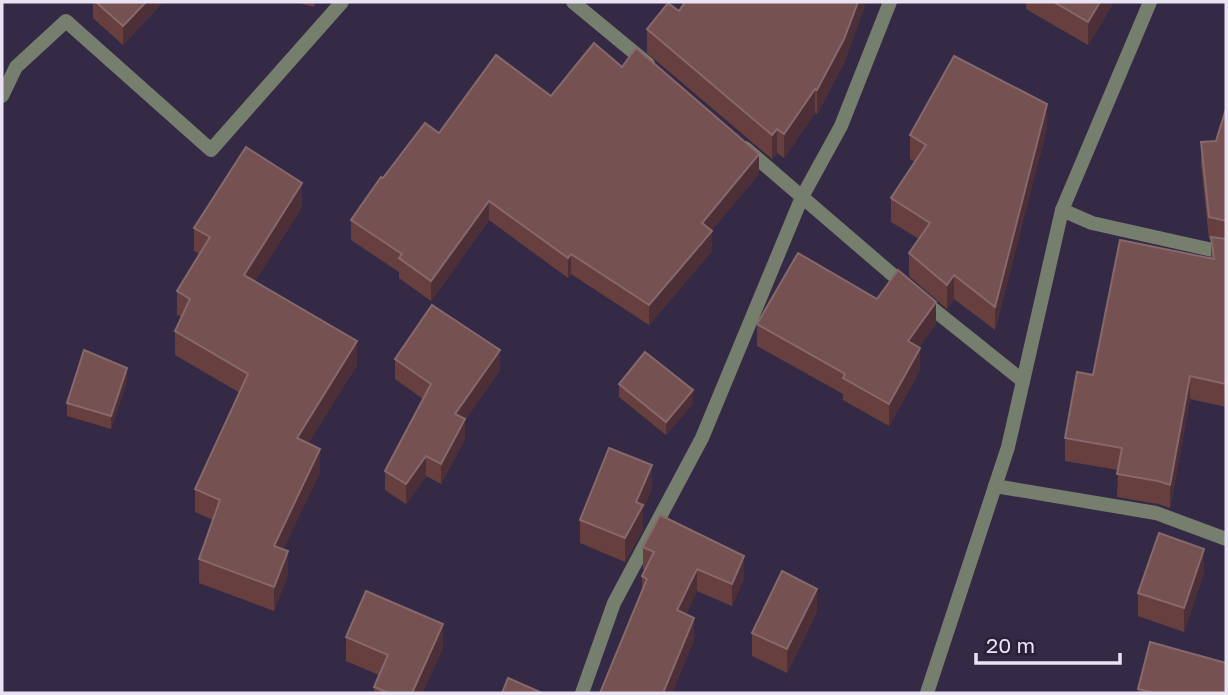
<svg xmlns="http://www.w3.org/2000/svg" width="1228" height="695" font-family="'Golos Text',sans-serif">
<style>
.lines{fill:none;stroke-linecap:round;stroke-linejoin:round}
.street{stroke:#767e6d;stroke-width:14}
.wall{fill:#673f3e}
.shaded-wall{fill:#4d2f38}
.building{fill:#755151;stroke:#87686b;stroke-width:2}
</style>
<rect width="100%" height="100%" fill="#352a45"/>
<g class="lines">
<g class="street">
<polyline points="573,2 648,64"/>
<polyline points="2,96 16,67 66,21 211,150 342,2"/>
<polyline points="745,148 908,288"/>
<polyline points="1062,210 1092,223 1226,253"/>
<polyline points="923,301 1023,381"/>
<polyline points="995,486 1156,513 1226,539"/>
<polyline points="582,693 614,603 702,438 802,197 841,126 890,2"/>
<polyline points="927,693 1008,447 1062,210 1150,2"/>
</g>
</g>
<g class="wall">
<polygon points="93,2 163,2 123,45 93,18"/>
<polygon points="294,2 315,2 314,7"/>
<polygon points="685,2 866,2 844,63 817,114 815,113 784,158 777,153 772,159 647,53 647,29 679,11"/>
<polygon points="1026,2 1114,2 1088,45 1026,9"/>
<polygon points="622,67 759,174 711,231 712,251 649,325 571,274 568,278 489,220 431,301 399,278 399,272 351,240 351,220 383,178 439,133 551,96"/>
<polygon points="1226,109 1226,407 1190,399 1170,508 1158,504 1117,497 1118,470 1065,461 1065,438 1093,375 1211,258 1211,240 1209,239 1201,165 1201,142 1216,141"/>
<polygon points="1047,128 995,330 954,299 947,309 909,276 909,253 919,239 891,222 891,198 915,162 910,159 910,135"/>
<polygon points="302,207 255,281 357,365 308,443 320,472 283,549 288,575 274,611 199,583 199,559 213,520 195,512 195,489 240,393 175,355 175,331 182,317 177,315 177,291 200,254 194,251 194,228"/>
<polygon points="877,299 936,324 919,347 920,370 889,426 843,400 843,394 757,346 757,324"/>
<polygon points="395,359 500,370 465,420 465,439 441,484 426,476 406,504 385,490 385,471 423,399 395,379"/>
<polygon points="127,381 111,429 67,416 67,403"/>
<polygon points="619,384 693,403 666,435 619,397"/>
<polygon points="652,488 643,510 643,529 625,562 580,543 580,520"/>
<polygon points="643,547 744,578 732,606 697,591 686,614 694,640 672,693 600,693 642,592 642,576 645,570 643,569"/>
<polygon points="1204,572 1184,632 1138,616 1138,593"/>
<polygon points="817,612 787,673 752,656 752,633"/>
<polygon points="346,637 443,648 422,693 374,693 374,687 379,675 346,661"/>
<polygon points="1138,689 1226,693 1138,693"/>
</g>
<g class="shaded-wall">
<polygon points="146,2 163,2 123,45 123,26"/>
<polygon points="858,2 866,2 844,63 817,114 817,90"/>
<polygon points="1100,2 1114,2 1088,45 1088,22"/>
<polygon points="815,89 815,113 784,158 784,134"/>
<polygon points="1047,104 1047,128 995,330 995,307"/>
<polygon points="777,129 777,153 772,159 772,135"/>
<polygon points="759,154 759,174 702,242 702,223"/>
<polygon points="302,183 302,207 244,299 244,275"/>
<polygon points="489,201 489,220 431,301 431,281"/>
<polygon points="712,231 712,251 649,325 649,305"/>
<polygon points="571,254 571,274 568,278 568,258"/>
<polygon points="954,275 954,299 947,309 947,285"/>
<polygon points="936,302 936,324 908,363 908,341"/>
<polygon points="357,341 357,365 297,462 297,438"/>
<polygon points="920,348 920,370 889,426 889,404"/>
<polygon points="500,350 500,370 465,420 465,439 441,484 441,464 455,414"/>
<polygon points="127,368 127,381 111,429 111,416"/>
<polygon points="1190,376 1190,399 1170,508 1170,485"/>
<polygon points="693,390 693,403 666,435 666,422"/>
<polygon points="320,449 320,472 274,569 274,546"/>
<polygon points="426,456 426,476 406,504 406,484"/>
<polygon points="652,465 652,488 643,510 643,529 625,562 625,538 636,502"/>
<polygon points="1204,549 1204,572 1184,632 1184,608"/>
<polygon points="288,551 288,575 274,611 274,587"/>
<polygon points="744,556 744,578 732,606 732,584"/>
<polygon points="697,569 697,591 677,632 677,610"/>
<polygon points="817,589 817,612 787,673 787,649"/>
<polygon points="694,618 694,640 672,693 663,693"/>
<polygon points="443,624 443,648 422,693 412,693"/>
</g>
<g class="building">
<polygon points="96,2 146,2 123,26"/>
<polygon points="685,2 858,2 844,39 817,90 815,89 784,134 777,129 772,135 647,29 668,3 679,11"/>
<polygon points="1054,2 1100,2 1088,22"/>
<polygon points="594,43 622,67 636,48 759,154 702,223 712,231 649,305 571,254 568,258 489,201 431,281 399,258 402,254 351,220 381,177 383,178 425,123 439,133 496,55 551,96"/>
<polygon points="954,56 1047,104 995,307 954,275 947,285 909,253 930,223 891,198 926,145 910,135"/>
<polygon points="1226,109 1226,221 1209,217 1201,142 1216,141"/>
<polygon points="246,147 302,183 244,275 357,341 297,438 320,449 274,546 288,551 274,587 199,559 220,500 195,489 248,374 175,331 190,299 177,291 210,237 194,228"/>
<polygon points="1211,237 1226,239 1226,384 1190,376 1170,485 1158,481 1117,474 1122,448 1065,438 1077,372 1093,375 1120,240 1214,259"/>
<polygon points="798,253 877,299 898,270 936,302 908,341 920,348 889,404 843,378 845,374 757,324"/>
<polygon points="432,305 500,350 455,414 465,419 441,464 426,456 406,484 385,471 431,384 395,359"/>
<polygon points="84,350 127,368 111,416 67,403"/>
<polygon points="645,352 693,390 666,422 619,384"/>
<polygon points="609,448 652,465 636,502 643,505 625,538 580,520"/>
<polygon points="660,515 744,556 732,584 697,569 677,610 694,618 663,693 600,693 647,579 642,576 654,552 643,547"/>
<polygon points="1159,533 1204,549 1184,608 1138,593"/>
<polygon points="782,571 817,589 787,649 752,633"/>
<polygon points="366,591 443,624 412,693 389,693 374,687 388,655 346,637"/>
<polygon points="1150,642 1226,663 1226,693 1155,693 1138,689"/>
<polygon points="508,678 542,693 502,693"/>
</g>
<rect width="1228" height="695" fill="none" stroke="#e9e3f4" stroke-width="7"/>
<path d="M976 653v10h144v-10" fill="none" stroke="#e9e3f4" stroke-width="3.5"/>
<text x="986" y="653" font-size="21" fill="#e9e3f4" stroke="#2b203a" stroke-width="5" paint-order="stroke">20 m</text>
</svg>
